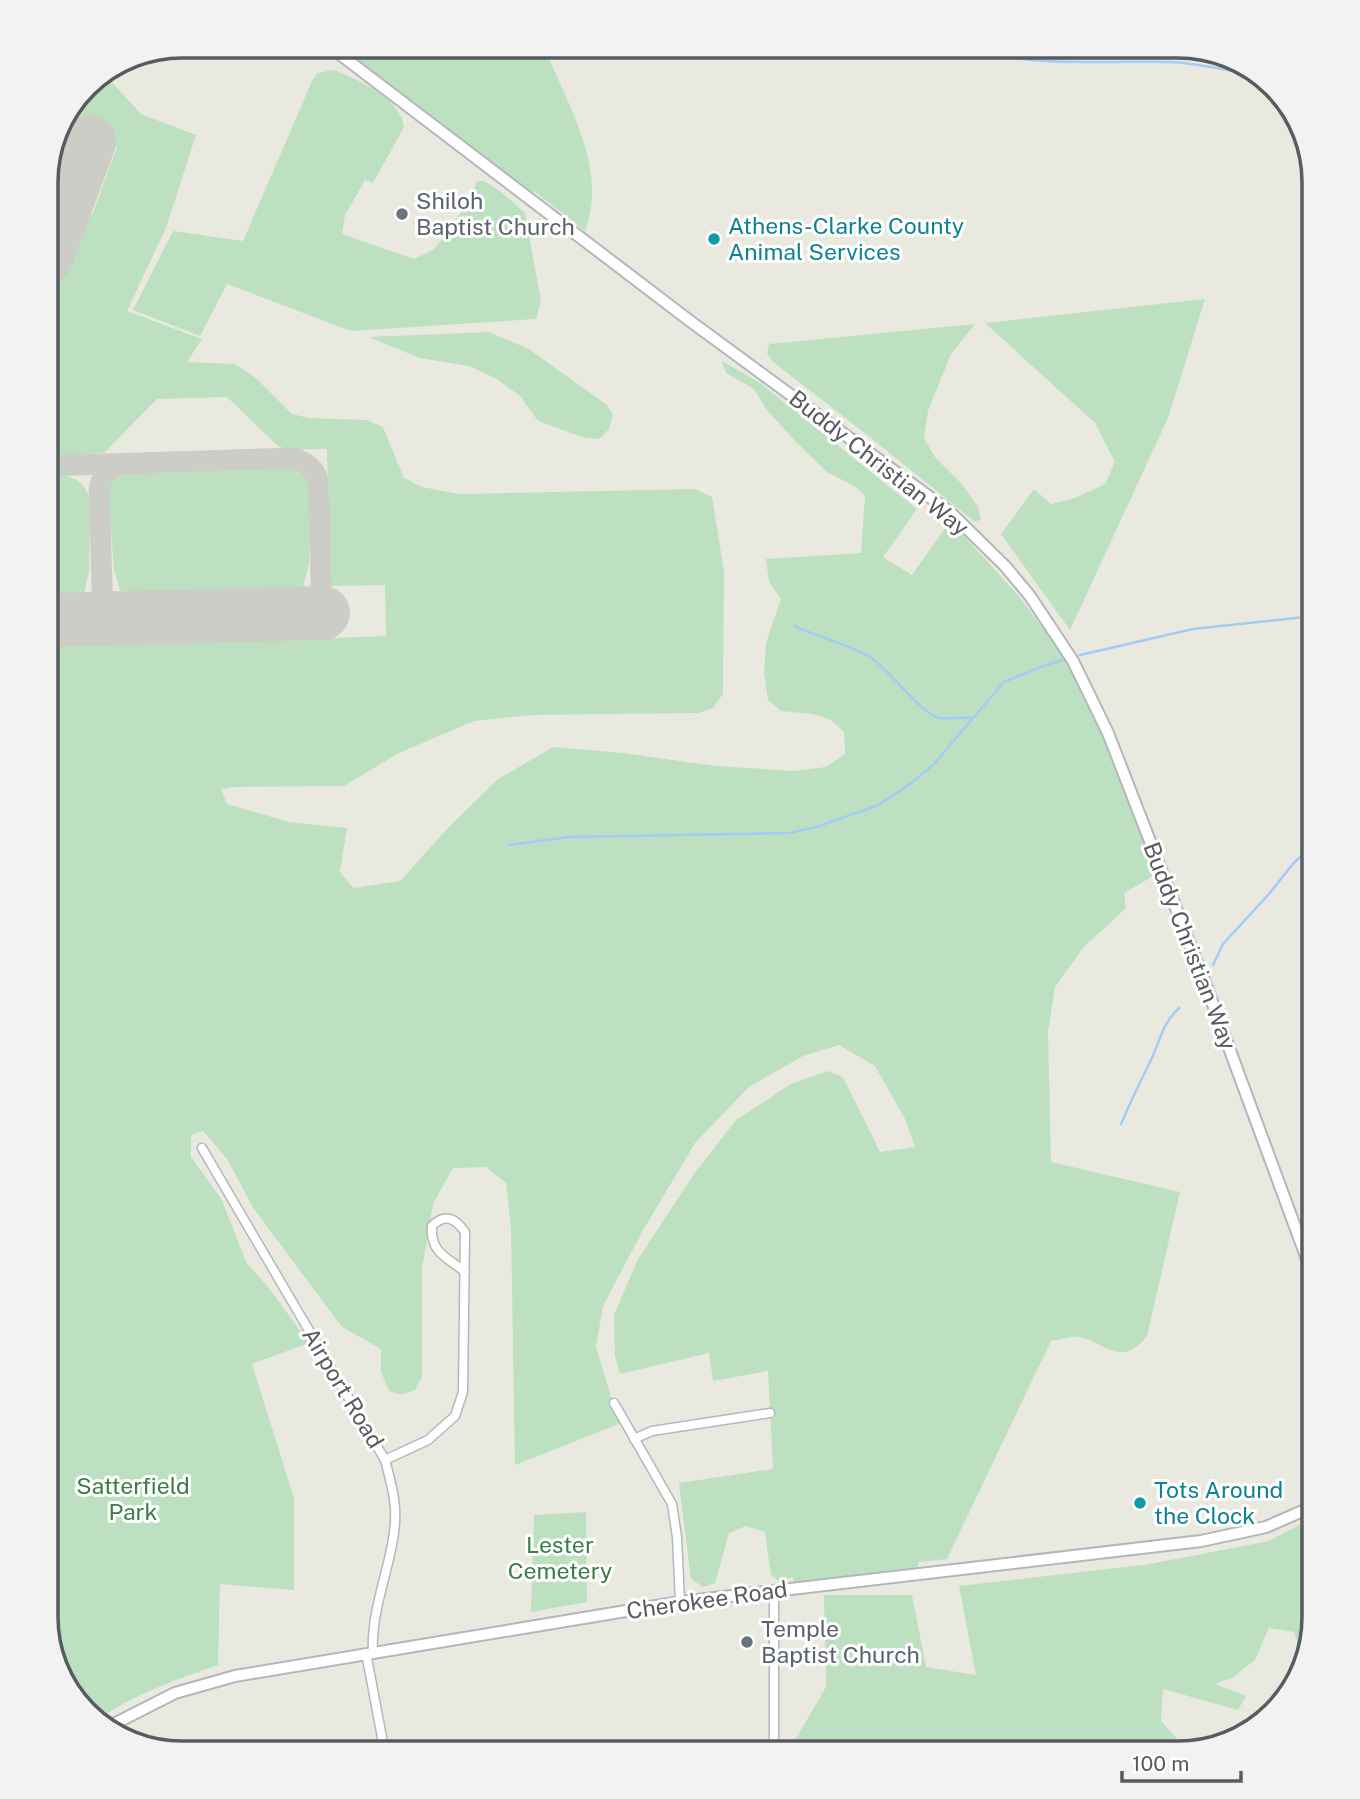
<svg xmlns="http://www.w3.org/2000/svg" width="1360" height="1799" font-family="'Public Sans',sans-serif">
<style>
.green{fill:#bde1c0}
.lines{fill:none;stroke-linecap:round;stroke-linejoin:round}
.stream{stroke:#a2cbf7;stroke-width:2.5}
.taxiway{stroke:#cdcdc8;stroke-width:21}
.runway{stroke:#cdcdc8;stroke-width:54}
.street-casing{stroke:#b5b7bc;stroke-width:11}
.secondary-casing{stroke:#b3b6bb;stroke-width:14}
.street{stroke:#fff;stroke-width:8}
.secondary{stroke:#fff;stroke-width:10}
.worship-dot{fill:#6b7280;stroke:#fff;stroke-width:2.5}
.culture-dot{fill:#0f9aa8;stroke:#fff;stroke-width:2.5}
.labels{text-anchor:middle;stroke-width:6;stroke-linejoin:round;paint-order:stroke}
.worship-label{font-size:23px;fill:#5b616d;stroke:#fff;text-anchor:start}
.culture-label{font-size:23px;fill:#0d838f;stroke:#fff;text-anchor:start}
.street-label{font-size:23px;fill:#585b5f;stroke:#fff}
.park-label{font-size:23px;fill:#3a7d43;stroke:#fff}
.rim{fill:none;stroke:#585b5f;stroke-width:3.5}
</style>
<rect width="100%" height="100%" fill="#eae9e0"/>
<g class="green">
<path d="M337,46H544C566,103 609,167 585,231L534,191L531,197Z"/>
<path d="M334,70C360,81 400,97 404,127L373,183L365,180L345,215L342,234L414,259L433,250L444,237L470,199L477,181H484L500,191L525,213L541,301L536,319L351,331L227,284L200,336L133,310L173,231L243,241L312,81L317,73Z"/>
<path d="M99,75L109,79L141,114L196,135L166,228L127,311L202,339L187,362L235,364L256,378L292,414L309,418L367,420L383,427L404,478L422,487L459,494L695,489L712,497L724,571L723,694L713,708L698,713L531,715L474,721L399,753L344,786L234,787L221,789L227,804L289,822L347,828L340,872L353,888L400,881L448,828L497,780L553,747L623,753L716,766L793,771L826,767L845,754L844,732L831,720L813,714L781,711L768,700L764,673L766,643L781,599L769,582L766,559L861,553L865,496L856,487L827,472L796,442L767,410L754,389L726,373L722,361L760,383L917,509L883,557L912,575L950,521L1017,594L1061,651L1097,716L1155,875L1124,893L1126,908L1084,947L1055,987L1048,1032L1051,1162L1180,1192L1147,1336C1121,1369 1106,1342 1078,1337C1070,1336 1059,1340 1051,1341L947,1559L919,1562L917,1569L794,1583L793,1577L779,1581L771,1575L765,1532L746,1526L729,1533L715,1583L703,1587L691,1579L679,1483L773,1469L768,1371L713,1381L709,1353L620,1374L615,1356L614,1315L638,1259L694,1174L736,1120L791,1084L827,1071L843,1077L880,1152L915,1147L905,1119L875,1066L839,1045L803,1056L749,1087L695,1143L642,1232L603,1306L596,1347L619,1424L515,1465L511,1228L506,1183L486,1167L453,1168L433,1204L422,1269V1377L415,1390L401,1395L389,1391L381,1372V1349L342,1327L254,1209L227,1159L203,1131L191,1135V1157L222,1200L246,1262L269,1288L309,1343L252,1364L294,1498V1590L220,1584L218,1665C177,1679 138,1693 101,1717L60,1666L46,1617V639L331,631L332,638L386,636L385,585L330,586L327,449L288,450L278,446L227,397L157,399L104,453L46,457V309L76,230L93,213L117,147L59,123L92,80Z"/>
<polygon points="1205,299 1168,418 1070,630 1001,534 1034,489 1051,504 1075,498 1105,484 1115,462 1095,423 985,323"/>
<polygon points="975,324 951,354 928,411 924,438 935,457 962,484 978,507 981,519 975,522 871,438 772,361 767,353 769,344"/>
<polygon points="489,332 529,349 607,405 613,415 609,429 599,439 582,437 538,421 520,396 495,378 469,366 420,358 368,337"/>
<path d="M292,468C303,469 308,476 309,487V564L301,594L123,600L114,570L108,489L112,479L124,472Z"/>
<path d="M46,475C67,474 82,477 90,499L89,571L83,600L79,601L46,602Z"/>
<polygon points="586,1512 587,1602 531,1612 534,1515"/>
<polygon points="1314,1517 1314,1617 1303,1659 1294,1632 1269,1628 1255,1660 1232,1678 1215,1684 1246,1696 1238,1710 1163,1689 1161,1721 1186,1749 1179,1753 801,1753 791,1747 826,1687 824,1595 912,1595 926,1667 976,1675 959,1586 1150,1564 1269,1541"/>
</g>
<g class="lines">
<g class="stream">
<path d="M962,46C1029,69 1100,60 1169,62C1199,63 1230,71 1259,76"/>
<path d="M794,626C819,638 847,643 870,657C888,668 924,717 940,718C951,719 962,717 973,718"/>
<polyline points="1080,655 1193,629 1314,616"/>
<polyline points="509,845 568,837 788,833 816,827 876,806 909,785 933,765 1004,682 1043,666 1066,659"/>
<polyline points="1213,965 1223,944 1269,894 1292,865 1314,843"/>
<path d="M1121,1124C1130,1103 1140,1082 1150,1062C1161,1040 1161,1025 1179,1008"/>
</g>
<g class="taxiway">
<polyline points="57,131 89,142"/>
<path d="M46,466L292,458C305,461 315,468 318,481L322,613"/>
<path d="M103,618L99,489C102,474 111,466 126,463"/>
</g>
<g class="runway">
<polyline points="46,258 89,142"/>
<polyline points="46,620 323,613"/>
</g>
<g class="street-casing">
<g id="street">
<path d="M202,1148L385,1460C389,1475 394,1492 395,1508C398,1553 370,1604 373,1652"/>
<polyline points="614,1403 672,1504 677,1537 680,1602"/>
<polyline points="634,1439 652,1431 770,1413"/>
<path d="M385,1460L428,1440L455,1416L463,1392L465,1232C455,1218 445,1213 432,1226C430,1253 447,1257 465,1272"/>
<polyline points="774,1590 774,1753"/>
<polyline points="366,1653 385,1753"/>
</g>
</g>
<g class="secondary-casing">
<g id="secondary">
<polyline points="329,46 690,321 950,512 1005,566 1030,596 1073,661 1108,733 1207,988 1314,1278"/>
<polyline points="106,1728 175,1693 235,1676 680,1602 1201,1541 1266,1527 1314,1506"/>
</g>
</g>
<use href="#street" class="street"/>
<use href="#secondary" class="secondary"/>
</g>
<g class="worship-dot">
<circle cx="402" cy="214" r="7"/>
<circle cx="747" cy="1642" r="7"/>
</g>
<g class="culture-dot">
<circle cx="714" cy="239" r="7"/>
<circle cx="1140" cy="1503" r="7"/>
</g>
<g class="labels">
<g class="worship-label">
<text x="416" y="209">Shiloh<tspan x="416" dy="26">Baptist Church</tspan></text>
<text x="761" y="1637">Temple<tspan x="761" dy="26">Baptist Church</tspan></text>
</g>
<g class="culture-label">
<text x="728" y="234">Athens-Clarke County<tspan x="728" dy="26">Animal Services</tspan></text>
<text x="1154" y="1498">Tots Around<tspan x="1154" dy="26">the Clock</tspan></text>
</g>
<g class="street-label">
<text transform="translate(879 463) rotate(38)" y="8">Buddy Christian Way</text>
<text transform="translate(1190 946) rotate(69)" y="8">Buddy Christian Way</text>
<text transform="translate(343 1388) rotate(59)" y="8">Airport Road</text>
<text transform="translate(707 1600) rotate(-8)" y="8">Cherokee Road</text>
</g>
<g class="park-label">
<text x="133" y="1494">Satterfield<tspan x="133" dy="26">Park</tspan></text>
<text x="560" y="1553">Lester<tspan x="560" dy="26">Cemetery</tspan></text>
</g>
</g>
<path d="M0 0H1360V1799H0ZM182 58H1178A124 124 0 0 1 1302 182V1617A124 124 0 0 1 1178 1741H182A124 124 0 0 1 58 1617V182A124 124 0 0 1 182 58Z" fill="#f2f2f2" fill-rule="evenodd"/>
<path class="rim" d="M182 58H1178A124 124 0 0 1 1302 182V1617A124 124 0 0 1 1178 1741H182A124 124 0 0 1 58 1617V182A124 124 0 0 1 182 58Z"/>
<path d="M1122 1771v10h119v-10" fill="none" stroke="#585b5f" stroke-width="3.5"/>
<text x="1132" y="1771" font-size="21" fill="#585b5f" stroke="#ffffff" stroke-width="5" paint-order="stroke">100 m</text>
</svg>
